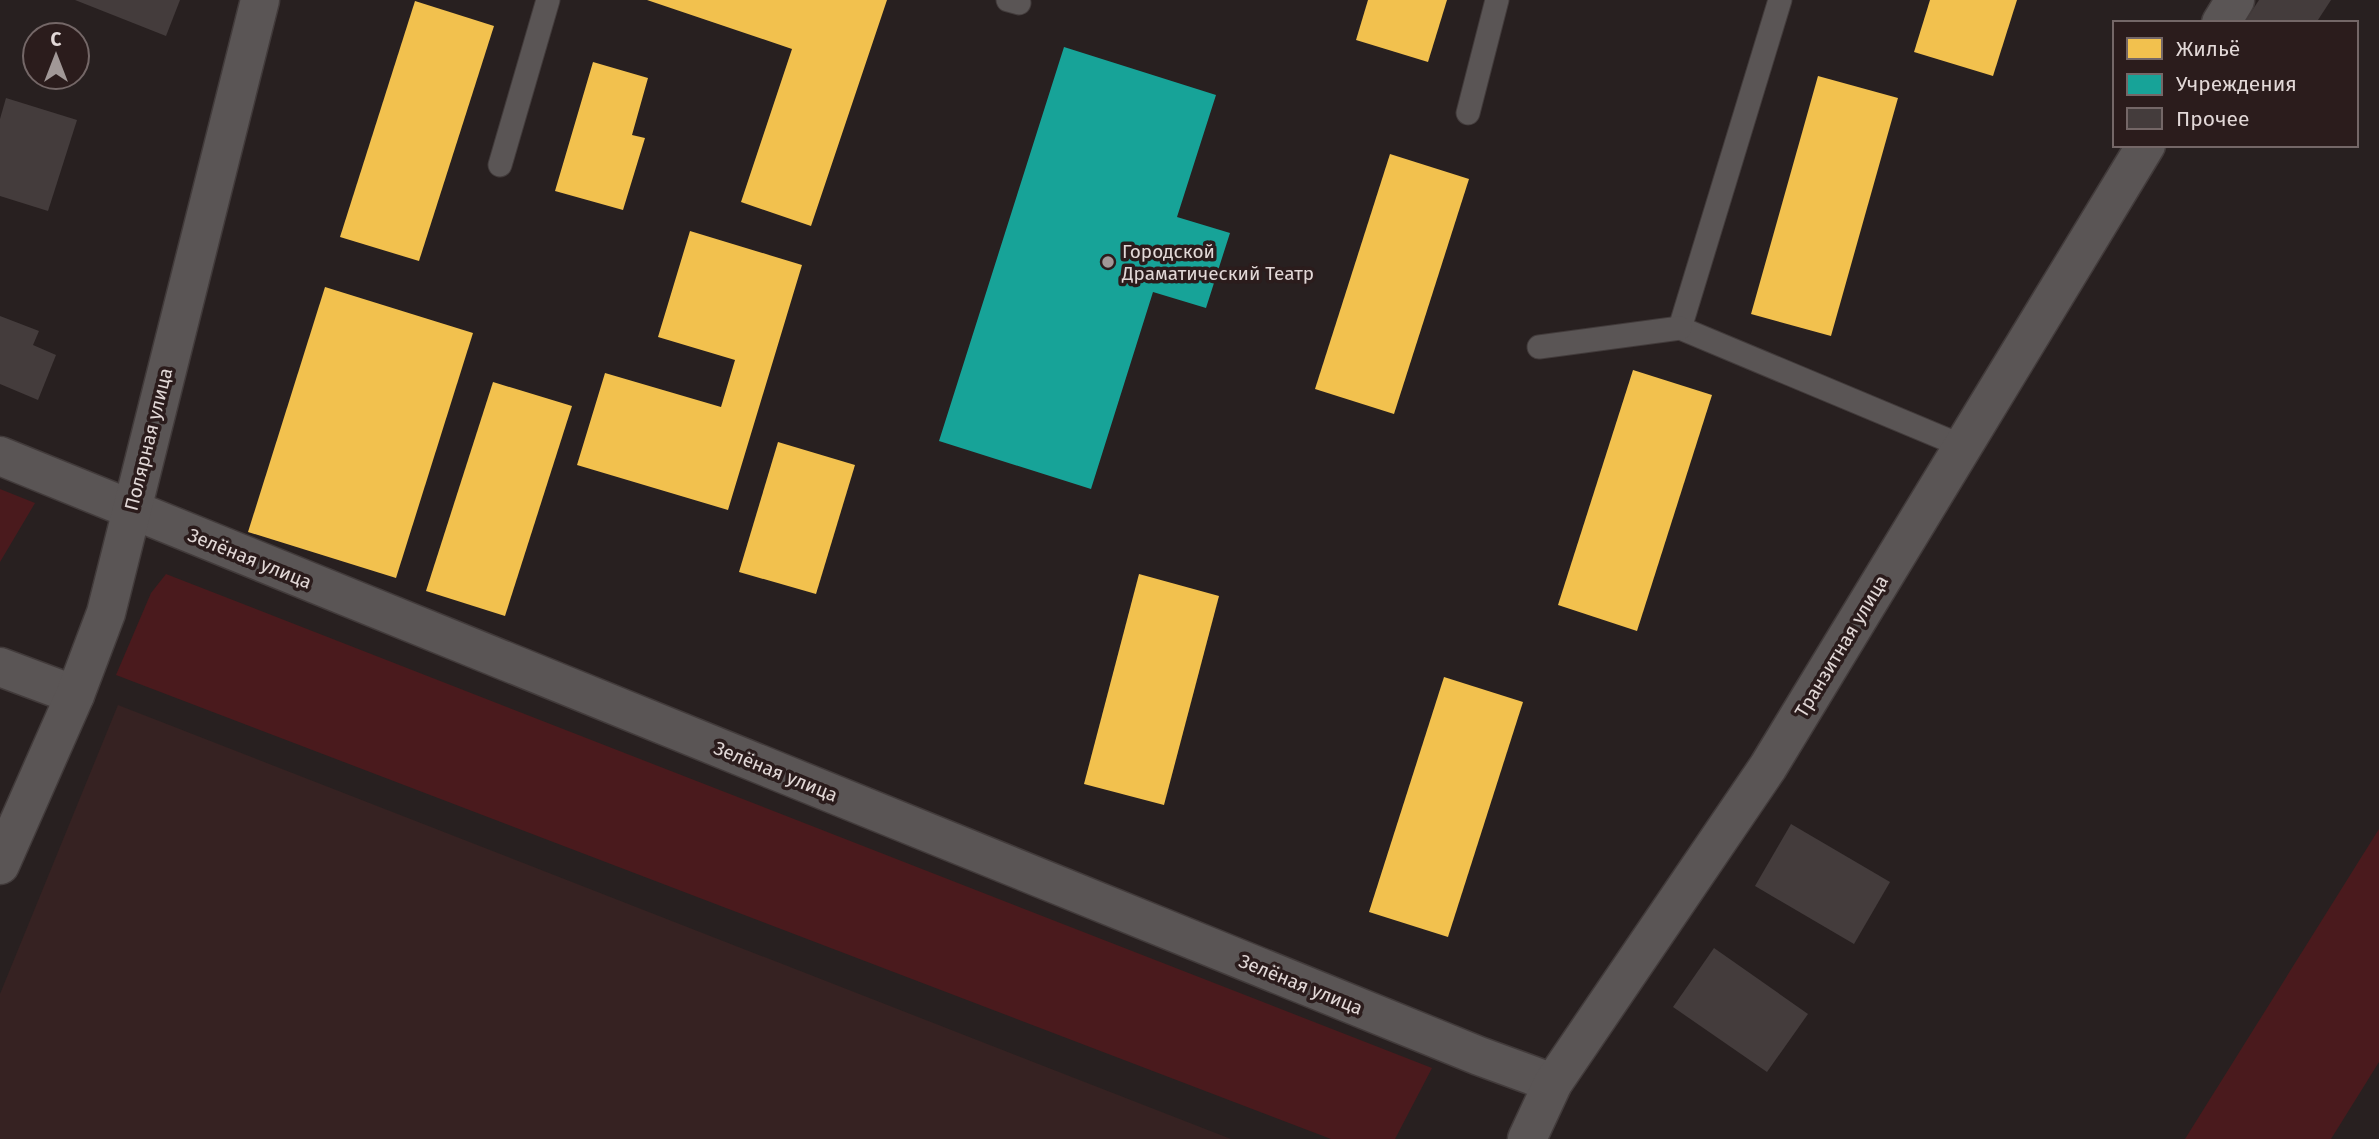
<svg xmlns="http://www.w3.org/2000/svg" width="2379" height="1139" font-family="'Fira Sans',sans-serif">
<style>
.built{fill:#362222}
.green{fill:#4a1a1d}
.homes{fill:#f2c14e}
.public{fill:#17a398}
.building{fill:#443c3c}
.lines{fill:none;stroke-linecap:round;stroke-linejoin:round}
.service-casing{stroke:#423b3b;stroke-width:25}
.minor-casing{stroke:#423b3b;stroke-width:41}
.tertiary-casing{stroke:#423b3b;stroke-width:41}
.service{stroke:#5a5555;stroke-width:23}
.minor{stroke:#5a5555;stroke-width:38}
.tertiary{stroke:#5a5555;stroke-width:38}
.poi-dot{fill:#a19897;stroke:#2b1c1c;stroke-width:2.5}
.labels{text-anchor:middle;stroke-width:7;stroke-linejoin:round;paint-order:stroke}
.poi-label{font-size:19px;fill:#e2d8d7;stroke:#2b1c1c;text-anchor:start}
.street-label{font-size:19px;fill:#e2d8d7;stroke:#2b1c1c}
</style>
<rect width="100%" height="100%" fill="#282020"/>
<polygon class="built" points="118,705 1231,1139 0,1139 0,994"/>
<g class="green">
<polygon points="0,489 35,503 0,562"/>
<polygon points="166,574 1432,1068 1395,1139 1331,1139 116,675 151,593"/>
<polygon points="2379,829 2379,1062 2331,1139 2185,1139"/>
</g>
<g class="homes">
<polygon points="647,0 887,0 811,226 741,202 792,49"/>
<polygon points="1368,0 1447,0 1428,62 1356,40"/>
<polygon points="1930,0 2017,0 1993,76 1914,52"/>
<polygon points="415,1 494,26 419,261 340,237"/>
<polygon points="593,62 648,78 632,135 645,138 623,210 555,191"/>
<polygon points="1818,76 1898,98 1831,336 1751,314"/>
<polygon points="1390,154 1469,179 1394,414 1315,389"/>
<polygon points="690,231 802,265 728,510 577,465 605,373 721,407 735,360 658,337"/>
<polygon points="325,287 473,333 396,578 248,532"/>
<polygon points="1633,370 1712,395 1637,631 1558,605"/>
<polygon points="493,382 572,406 505,616 426,591"/>
<polygon points="778,442 855,465 816,594 739,572"/>
<polygon points="1139,574 1219,596 1164,805 1084,784"/>
<polygon points="1444,677 1523,702 1448,937 1369,912"/>
</g>
<polygon class="public" points="1064,47 1216,95 1177,217 1230,233 1206,308 1153,292 1091,489 939,441"/>
<g class="building">
<polygon points="75,0 180,0 166,36"/>
<polygon points="2259,0 2331,0 2316,23 2244,23"/>
<polygon points="6,98 77,120 48,211 0,196 0,119"/>
<polygon points="0,316 39,331 33,345 56,355 38,400 0,384"/>
<polygon points="1791,824 1890,882 1854,944 1755,886"/>
<polygon points="1714,948 1808,1014 1767,1072 1673,1007"/>
</g>
<g class="lines">
<g class="service-casing">
<g id="service">
<polyline points="1008,0 1019,3"/>
<polyline points="1780,0 1680,328 1962,446"/>
<polyline points="1468,113 1497,0"/>
<polyline points="500,165 548,0"/>
<polyline points="1539,347 1680,328"/>
</g>
</g>
<g class="minor-casing">
<g id="minor">
<polyline points="0,456 1479,1056 1553,1083"/>
<polyline points="0,667 75,695"/>
<polyline points="0,865 75,695 106,613 260,0"/>
</g>
</g>
<g class="tertiary-casing">
<g id="tertiary">
<polyline points="2221,23 2235,0"/>
<polyline points="1527,1139 1553,1083 1768,767 2146,145"/>
</g>
</g>
<use href="#service" class="service"/>
<use href="#minor" class="minor"/>
<use href="#tertiary" class="tertiary"/>
</g>
<circle class="poi-dot" cx="1108" cy="262" r="7"/>
<g class="labels">
<g class="poi-label">
<text x="1122" y="258">Городской<tspan x="1122" dy="22">Драматический Театр</tspan></text>
</g>
<g class="street-label">
<text transform="translate(148 439) rotate(-76)" y="7">Полярная улица</text>
<text transform="translate(250 558) rotate(22)" y="7">Зелёная улица</text>
<text transform="translate(1841 646) rotate(-59)" y="7">Транзитная улица</text>
<text transform="translate(776 771) rotate(22)" y="7">Зелёная улица</text>
<text transform="translate(1301 984) rotate(22)" y="7">Зелёная улица</text>
</g>
</g>
<rect x="2113" y="21" width="245" height="126" fill="#2b1c1c" stroke="#746767" stroke-width="2"/>
<rect x="2127" y="38" width="35" height="21" fill="#f2c14e" stroke="#746767" stroke-width="2"/>
<text x="2176" y="56" font-size="21" fill="#e2d8d7">Жильё</text>
<rect x="2127" y="74" width="35" height="21" fill="#17a398" stroke="#746767" stroke-width="2"/>
<text x="2176" y="91" font-size="21" fill="#e2d8d7">Учреждения</text>
<rect x="2127" y="108" width="35" height="21" fill="#443c3c" stroke="#746767" stroke-width="2"/>
<text x="2176" y="126" font-size="21" fill="#e2d8d7">Прочее</text>
<g transform="translate(56 56)"><circle r="33" fill="#2b1c1c" stroke="#746767" stroke-width="2"/>
<path d="M0-5L12 26L0 18L-12 26Z" fill="#a19897"/>
<text y="-10" font-size="19" font-weight="bold" text-anchor="middle" fill="#e2d8d7">С</text>
</g>
</svg>
